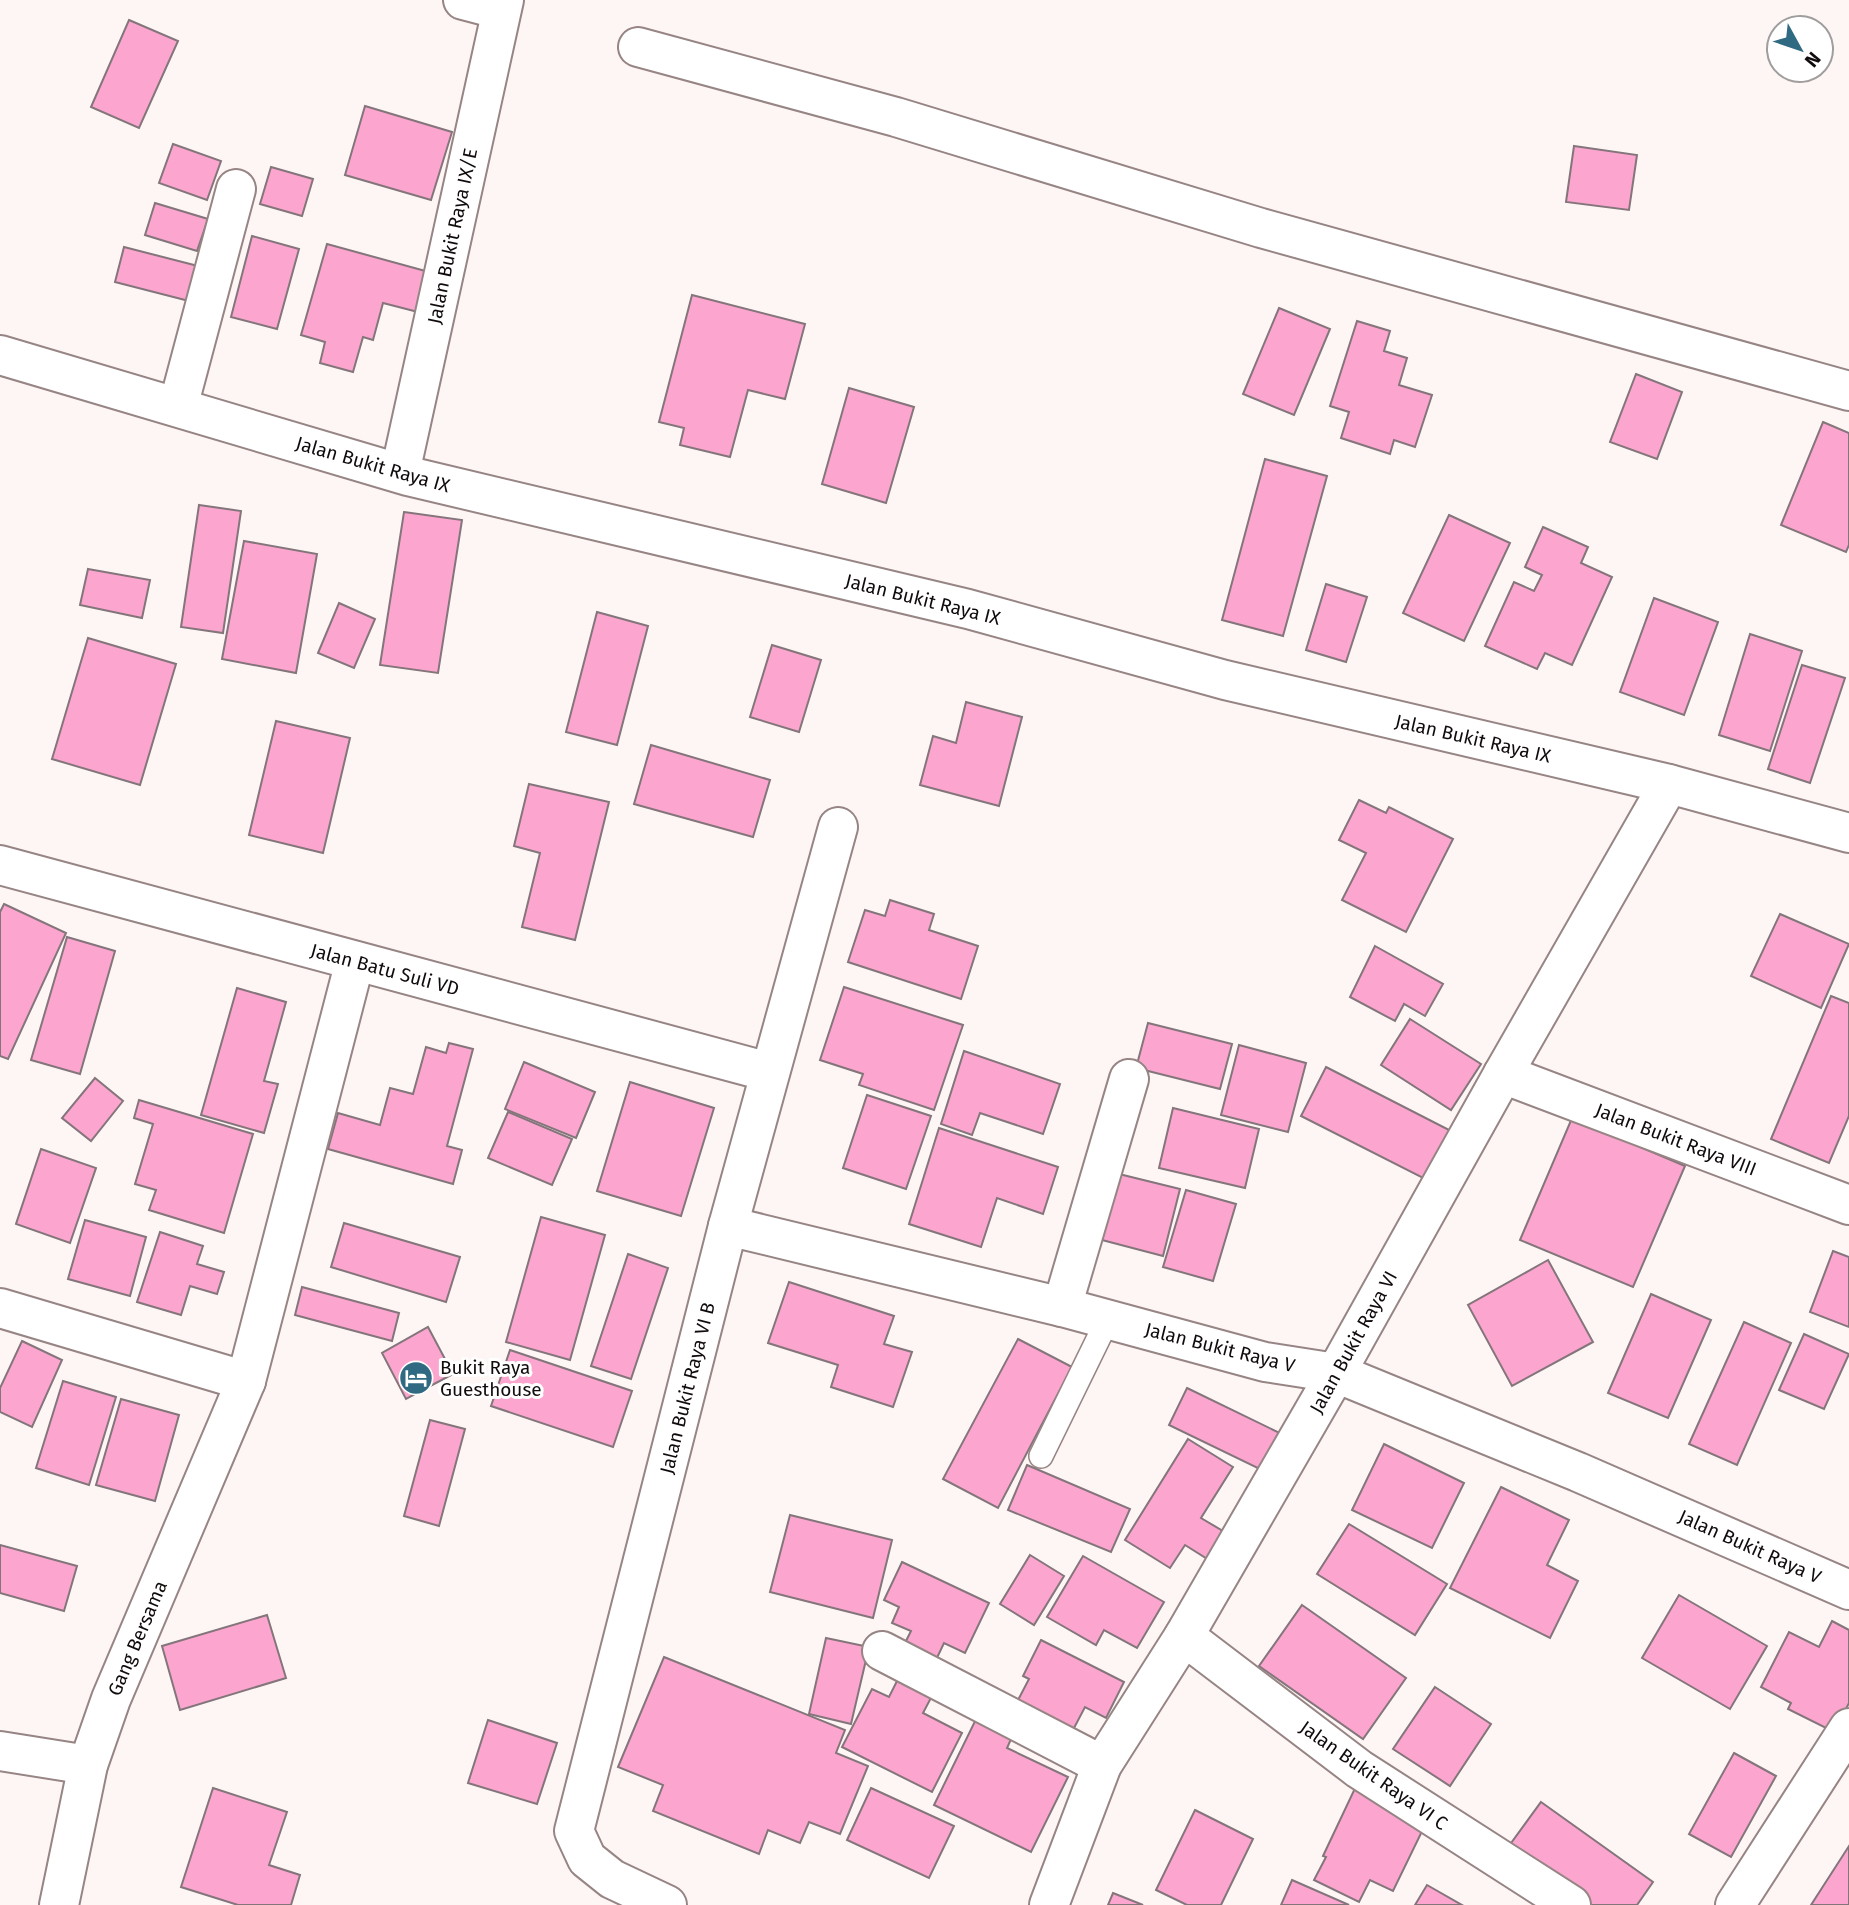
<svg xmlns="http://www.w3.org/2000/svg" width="1849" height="1905" font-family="'Fira Sans',sans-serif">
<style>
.building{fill:#fca6cf;stroke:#84757b;stroke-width:2}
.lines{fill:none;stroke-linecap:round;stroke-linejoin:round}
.lane-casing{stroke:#968584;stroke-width:26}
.street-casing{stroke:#968584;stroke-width:42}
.lane{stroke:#fff;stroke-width:23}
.street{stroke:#fff;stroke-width:38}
.labels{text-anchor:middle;stroke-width:6;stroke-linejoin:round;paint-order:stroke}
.street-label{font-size:19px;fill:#110b0b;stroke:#fff}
.poi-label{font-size:19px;fill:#110b0b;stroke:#fff;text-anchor:start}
</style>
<rect width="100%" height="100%" fill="#fef6f5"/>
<g class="building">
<polygon points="129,20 178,41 139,128 91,107"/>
<polygon points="365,106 452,132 431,200 345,175"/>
<polygon points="173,144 221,161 207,200 159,183"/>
<polygon points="1574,146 1637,155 1629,210 1566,202"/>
<polygon points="271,167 313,179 302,216 260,204"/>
<polygon points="155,203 208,219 197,251 145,235"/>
<polygon points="252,236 299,249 277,329 231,317"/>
<polygon points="327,244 429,272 418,312 383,303 373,340 363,337 353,372 320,363 325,342 301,335"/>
<polygon points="124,247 198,266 189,301 115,282"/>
<polygon points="692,295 805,324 785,399 748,390 730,457 680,445 684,428 659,422"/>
<polygon points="1279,308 1330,329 1294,415 1243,394"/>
<polygon points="1357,321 1390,331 1384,351 1407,358 1399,385 1432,395 1415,447 1394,440 1390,454 1341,438 1349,412 1330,406"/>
<polygon points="1636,374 1682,392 1657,459 1610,442"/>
<polygon points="849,388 914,407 886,503 822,484"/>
<polygon points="1823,422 1849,433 1849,545 1846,552 1781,525"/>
<polygon points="1265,459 1327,476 1283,636 1222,620"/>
<polygon points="199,505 241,511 223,633 181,627"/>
<polygon points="404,512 462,520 438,673 380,665"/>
<polygon points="1449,515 1510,543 1464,641 1403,613"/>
<polygon points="1543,527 1588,547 1581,563 1612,577 1572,665 1545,653 1537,669 1485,646 1514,582 1534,591 1542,575 1525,567"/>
<polygon points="244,541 317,554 296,673 222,659"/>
<polygon points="88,569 150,580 142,618 80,605"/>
<polygon points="1326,584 1367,597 1346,662 1306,650"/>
<polygon points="1654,598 1718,622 1684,715 1620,692"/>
<polygon points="339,603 375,619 354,668 318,653"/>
<polygon points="597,612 648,626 617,745 566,732"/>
<polygon points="1750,634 1802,651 1770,751 1719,735"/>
<polygon points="88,638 176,664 140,785 52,759"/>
<polygon points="772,645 821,660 799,732 750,717"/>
<polygon points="1802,665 1845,678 1810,783 1768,769"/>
<polygon points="966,702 1022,717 999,806 920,785 933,736 956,743"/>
<polygon points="276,721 350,738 323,853 249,835"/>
<polygon points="651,745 770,780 753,837 634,804"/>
<polygon points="529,784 609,802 575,940 522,927 540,853 514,846"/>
<polygon points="1359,800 1386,813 1389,807 1453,839 1406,932 1342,900 1366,853 1339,840"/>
<polygon points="890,900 934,914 929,930 978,946 961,999 848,962 865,910 885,916"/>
<polygon points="4,904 66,933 8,1059 0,1056 0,912"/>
<polygon points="1780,914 1849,944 1821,1008 1751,976"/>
<polygon points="67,937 115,951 80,1074 31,1060"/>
<polygon points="1375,946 1443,984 1425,1016 1404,1004 1395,1021 1350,997"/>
<polygon points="844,987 963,1025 934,1110 859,1085 863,1074 820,1060"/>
<polygon points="237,988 286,1002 264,1081 278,1084 264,1133 201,1115"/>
<polygon points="1831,996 1849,1003 1849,1116 1829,1163 1771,1139"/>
<polygon points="1410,1019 1481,1064 1451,1110 1381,1065"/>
<polygon points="1148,1023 1232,1044 1220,1089 1136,1068"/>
<polygon points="449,1043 473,1049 447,1146 462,1150 453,1184 328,1149 338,1113 380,1125 390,1088 413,1094 426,1047 446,1053"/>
<polygon points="1239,1045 1306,1063 1288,1132 1221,1115"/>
<polygon points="964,1051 1060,1084 1043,1134 980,1113 972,1135 941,1124"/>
<polygon points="524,1062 595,1092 576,1138 505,1109"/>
<polygon points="1326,1067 1451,1131 1427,1180 1301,1116"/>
<polygon points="95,1078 123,1101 91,1141 62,1118"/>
<polygon points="630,1082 714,1108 681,1216 597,1191"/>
<polygon points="867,1095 931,1116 906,1189 843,1168"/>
<polygon points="139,1100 253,1134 224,1233 149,1210 156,1190 135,1184 153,1124 134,1118"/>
<polygon points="1173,1108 1259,1129 1245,1188 1159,1168"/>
<polygon points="508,1112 572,1139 552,1185 488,1158"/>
<polygon points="1572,1118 1685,1166 1633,1287 1520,1240"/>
<polygon points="939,1128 1058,1167 1043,1214 997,1198 981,1247 909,1224"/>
<polygon points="41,1149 96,1168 70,1243 16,1224"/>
<polygon points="1119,1174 1180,1189 1163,1256 1102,1240"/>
<polygon points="1186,1190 1236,1204 1213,1281 1163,1267"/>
<polygon points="541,1217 605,1235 570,1360 506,1342"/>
<polygon points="85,1220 146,1237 130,1296 68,1279"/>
<polygon points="344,1223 460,1257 446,1302 331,1267"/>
<polygon points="160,1232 203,1246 197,1264 224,1272 217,1294 190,1286 181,1315 137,1302"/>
<polygon points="1833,1251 1849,1257 1849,1327 1810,1312"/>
<polygon points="628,1254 668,1268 631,1379 591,1366"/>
<polygon points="1548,1260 1593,1342 1512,1386 1468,1305"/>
<polygon points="789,1282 894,1316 884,1344 912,1352 893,1407 831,1387 838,1365 768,1343"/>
<polygon points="302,1287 399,1313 392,1341 295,1315"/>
<polygon points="1651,1294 1711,1320 1668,1418 1608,1393"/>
<polygon points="1744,1322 1791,1343 1737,1465 1689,1444"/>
<polygon points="428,1327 453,1374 406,1399 382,1353"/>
<polygon points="1804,1334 1849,1354 1824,1409 1779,1390"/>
<polygon points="1018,1339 1072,1367 998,1508 943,1479"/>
<polygon points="22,1341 62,1360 32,1427 0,1412 0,1388"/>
<polygon points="510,1350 632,1391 613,1447 491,1406"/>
<polygon points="63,1381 116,1397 89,1485 36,1468"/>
<polygon points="1187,1388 1288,1437 1270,1474 1169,1425"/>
<polygon points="121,1399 179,1415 155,1501 96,1485"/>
<polygon points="430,1420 465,1429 439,1526 404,1516"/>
<polygon points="1188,1439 1233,1467 1201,1518 1233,1537 1217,1565 1185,1545 1170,1568 1125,1540"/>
<polygon points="1384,1444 1464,1483 1432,1548 1352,1510"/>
<polygon points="1027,1465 1130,1509 1111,1552 1008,1510"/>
<polygon points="1501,1487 1569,1520 1547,1565 1578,1581 1550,1638 1450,1588"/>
<polygon points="790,1515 892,1540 873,1618 770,1592"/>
<polygon points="1349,1524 1447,1584 1415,1635 1317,1574"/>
<polygon points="0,1545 77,1566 64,1611 0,1593"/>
<polygon points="1030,1555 1064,1576 1034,1625 1000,1604"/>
<polygon points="1083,1556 1164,1602 1137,1648 1104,1630 1096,1645 1047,1617"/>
<polygon points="902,1562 989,1603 965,1653 944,1643 936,1660 904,1645 911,1631 892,1623 899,1607 884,1600"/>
<polygon points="1679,1595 1767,1646 1730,1709 1642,1658"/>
<polygon points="1302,1605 1406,1678 1363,1739 1259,1666"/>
<polygon points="267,1615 286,1678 180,1710 162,1646"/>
<polygon points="1832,1621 1849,1630 1849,1703 1834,1732 1788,1709 1791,1703 1761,1687 1789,1632 1819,1647"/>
<polygon points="826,1638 869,1647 851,1724 809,1714"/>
<polygon points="1041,1640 1124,1682 1106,1718 1085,1707 1073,1730 1017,1702 1029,1679 1023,1676"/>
<polygon points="664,1657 845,1730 836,1753 868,1766 840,1834 809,1822 800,1843 768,1830 759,1854 653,1811 663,1785 618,1767"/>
<polygon points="899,1677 933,1694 923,1713 962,1733 932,1792 842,1747 872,1689 889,1697"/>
<polygon points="1435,1687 1491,1724 1450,1786 1393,1749"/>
<polygon points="980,1711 1016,1728 1007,1748 1068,1777 1031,1852 934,1805"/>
<polygon points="488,1720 557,1743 537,1804 468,1783"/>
<polygon points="1734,1753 1776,1776 1731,1857 1689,1834"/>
<polygon points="1357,1784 1428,1819 1393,1891 1370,1880 1359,1902 1314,1880 1326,1857 1323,1856"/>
<polygon points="213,1788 287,1812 269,1865 300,1875 291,1905 238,1905 181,1887"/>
<polygon points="871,1788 954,1826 929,1878 847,1840"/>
<polygon points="1541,1802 1653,1882 1637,1905 1584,1905 1506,1850"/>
<polygon points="1195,1810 1253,1839 1221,1905 1187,1905 1156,1890"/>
<polygon points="1849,1846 1849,1905 1811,1905"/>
<polygon points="1292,1880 1349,1905 1281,1905"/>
<polygon points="1427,1885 1462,1905 1415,1905"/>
<polygon points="1113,1893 1143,1905 1108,1905"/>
</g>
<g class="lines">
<g class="lane-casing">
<polyline id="lane" points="1041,1456 1108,1319"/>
</g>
<g class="street-casing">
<g id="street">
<polyline points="463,0 501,10"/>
<polyline points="638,47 896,117 1261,228 1849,391"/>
<polyline points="0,355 408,476 968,609 1225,680 1669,784 1849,833"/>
<polyline points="178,407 236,189"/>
<polyline points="400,473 504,0"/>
<polyline points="0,865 769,1072"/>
<polyline points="1503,1074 1849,1205"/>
<polyline points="728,1226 1062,1307 1265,1362 1336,1373 1578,1472 1849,1590"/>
<polyline points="1062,1307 1129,1079"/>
<polyline points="0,1308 246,1381"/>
<polyline points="1184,1636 1359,1769 1571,1905"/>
<polyline points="882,1651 1102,1765"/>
<polyline points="0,1751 88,1765"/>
<polyline points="59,1905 88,1765 111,1699 246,1381 355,961"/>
<polyline points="667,1905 612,1879 587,1859 574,1831 728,1226 838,827"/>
<polyline points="1049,1905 1102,1765 1184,1636 1336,1373 1503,1074 1669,784"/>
<polyline points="1735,1905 1849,1728"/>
</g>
</g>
<use href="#lane" class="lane"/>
<use href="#street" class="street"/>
</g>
<defs>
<g id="hotel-disc" transform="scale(1.75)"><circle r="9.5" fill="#2f6982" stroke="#fff"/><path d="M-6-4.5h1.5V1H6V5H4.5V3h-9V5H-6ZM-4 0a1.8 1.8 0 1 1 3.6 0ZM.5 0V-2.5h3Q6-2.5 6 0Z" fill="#fff"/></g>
</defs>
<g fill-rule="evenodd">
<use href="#hotel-disc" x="416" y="1378"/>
</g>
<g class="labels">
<g class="street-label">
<text transform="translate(452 236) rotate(-78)" y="7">Jalan Bukit Raya IX/E</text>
<text transform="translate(373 464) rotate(16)" y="7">Jalan Bukit Raya IX</text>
<text transform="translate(923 599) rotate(14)" y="7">Jalan Bukit Raya IX</text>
<text transform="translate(1473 738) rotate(13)" y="7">Jalan Bukit Raya IX</text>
<text transform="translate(385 969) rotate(15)" y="7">Jalan Batu Suli VD</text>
<text transform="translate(1676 1139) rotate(21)" y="7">Jalan Bukit Raya VIII</text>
<text transform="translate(1353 1342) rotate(-61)" y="7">Jalan Bukit Raya VI</text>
<text transform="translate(1220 1347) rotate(14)" y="7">Jalan Bukit Raya V</text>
<text transform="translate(687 1388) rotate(-76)" y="7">Jalan Bukit Raya VI B</text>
<text transform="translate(1750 1546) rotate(24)" y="7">Jalan Bukit Raya V</text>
<text transform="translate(137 1638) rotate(-67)" y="7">Gang Bersama</text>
<text transform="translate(1374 1775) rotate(35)" y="7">Jalan Bukit Raya VI C</text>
</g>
<g class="poi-label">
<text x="440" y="1374">Bukit Raya<tspan x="440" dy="22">Guesthouse</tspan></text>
</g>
</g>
<g transform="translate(1800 49) rotate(130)"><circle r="33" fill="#ffffff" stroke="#a09d9d" stroke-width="2"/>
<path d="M0-5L12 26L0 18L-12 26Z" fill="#2f6982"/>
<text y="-10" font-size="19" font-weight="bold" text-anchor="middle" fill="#110b0b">N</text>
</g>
</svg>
